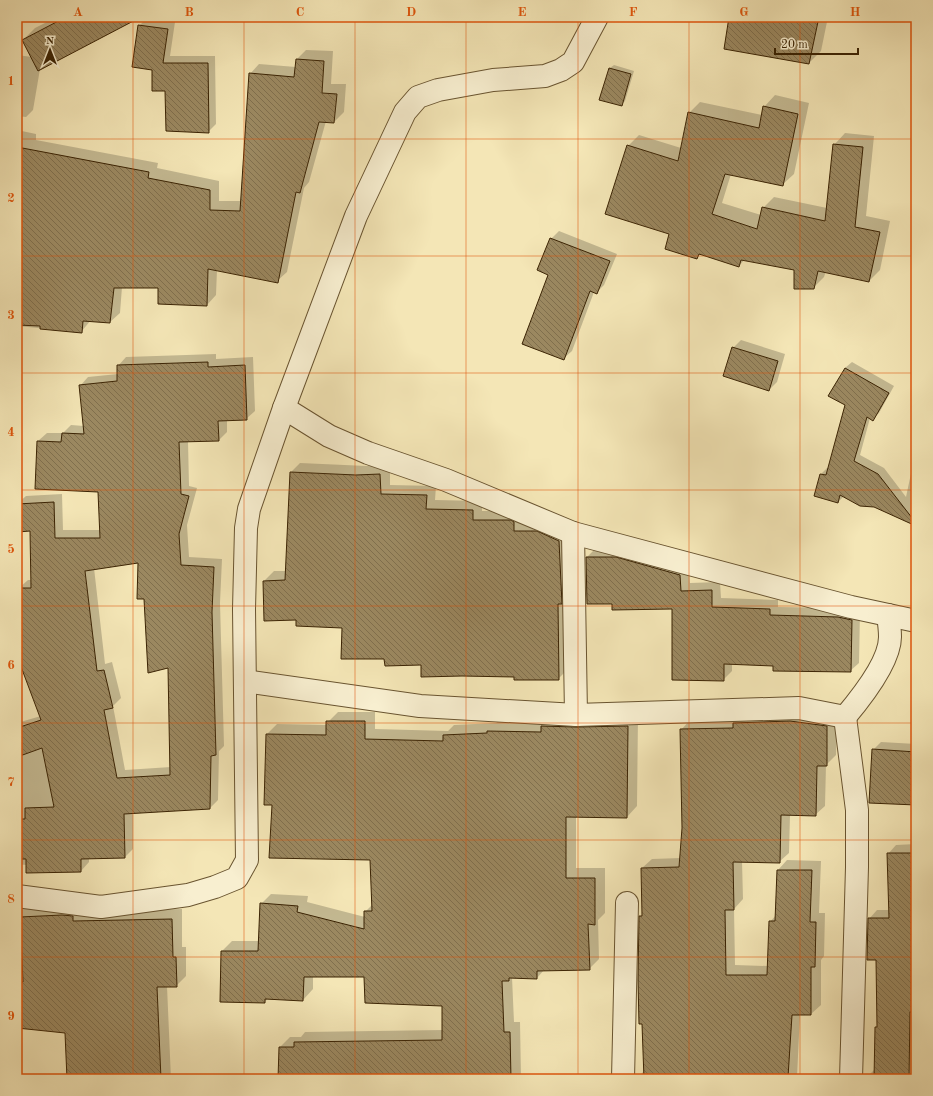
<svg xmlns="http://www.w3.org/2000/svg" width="933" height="1096" font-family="'Old Standard TT',serif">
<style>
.shadow{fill:#0003;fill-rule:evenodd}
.building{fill:url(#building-back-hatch);stroke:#3b2303;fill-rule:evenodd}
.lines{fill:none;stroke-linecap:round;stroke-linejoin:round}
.minor-casing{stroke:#695430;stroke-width:24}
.minor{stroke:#f8efd0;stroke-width:22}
.grid{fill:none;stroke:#df560c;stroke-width:1;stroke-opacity:0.55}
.neatline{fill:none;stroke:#df560c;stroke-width:1.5}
.grid-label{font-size:13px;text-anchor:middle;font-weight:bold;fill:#df560c}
</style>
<defs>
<pattern id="building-back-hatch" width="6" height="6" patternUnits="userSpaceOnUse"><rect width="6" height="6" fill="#9b8860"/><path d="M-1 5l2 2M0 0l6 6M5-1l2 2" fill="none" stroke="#806f4d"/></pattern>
</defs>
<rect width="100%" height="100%" fill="#f4e6b6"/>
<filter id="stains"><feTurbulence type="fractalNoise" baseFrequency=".005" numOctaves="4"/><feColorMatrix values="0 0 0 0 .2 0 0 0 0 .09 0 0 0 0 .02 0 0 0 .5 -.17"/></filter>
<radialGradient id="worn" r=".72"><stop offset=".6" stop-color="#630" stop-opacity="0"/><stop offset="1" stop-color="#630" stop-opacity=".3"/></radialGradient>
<g class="shadow">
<polygon points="57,17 132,17 40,69 33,110 26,117 17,116 17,55 32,57 23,40 35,28"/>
<polygon points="730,17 828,17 821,51 809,63"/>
<polygon points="147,18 175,22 170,56 215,56 216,124 208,132 153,69 139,26"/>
<polygon points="306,50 333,51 331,84 346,84 344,112 334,122 326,121 309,182 304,188 287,272 277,281 217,270 216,295 207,305 160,287 122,287 120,313 110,322 91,320 81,332 17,326 17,130 36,134 36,140 158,163 157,168 219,181 219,201 242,201 250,74 259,64 296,67 297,59"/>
<polygon points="614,65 634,71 625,101 621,105 610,68"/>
<polygon points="775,95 809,103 794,174 782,185 731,174 722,203 761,215 763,208 774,197 827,208 834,145 845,133 874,136 866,216 890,221 880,270 869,281 826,271 824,277 813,288 795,270 745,259 739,266 701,253 697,258 671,234 628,146 639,135 681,148 689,113 700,102 762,115 764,107"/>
<polygon points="559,231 617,254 604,285 596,293 594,292 572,351 564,358 550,274 551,239"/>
<polygon points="741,340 785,354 777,382 769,390 733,348"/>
<path d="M216,354V359L253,357L255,411L246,419L227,420V432L219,440L188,441L189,486L197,488L187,525L189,557L222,559L220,603L224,746L219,751L218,800L209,809L133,812V849L125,857H89V862L81,871L17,864V723L41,716L17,653L19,588L28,580H31V530L19,531L17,504L26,496L62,494L63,530H101L99,491L36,488L38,441L47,433H63L71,425L84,426L80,386L88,377L118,374V366L126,357ZM139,561L169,667L171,767L125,770L113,706L121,698L112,662L105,664L94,568Z"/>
<polygon points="852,362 894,386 879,413 872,419 870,418 860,455 884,468 906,497 916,450 916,525 874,506 844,496 838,502 821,474 827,468 829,469 846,405 845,368"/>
<polygon points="300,463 367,466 390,465 390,485 436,486 435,500 482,501 482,511 521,511 568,531 568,669 558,679 515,676 385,658 343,627 297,619 264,581 274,571 286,571 291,472"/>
<polygon points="596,548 689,566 690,583 720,582 721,598 778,600 778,607 847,608 860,611 859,663 850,671 774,665 732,663 732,671 723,680 673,608 613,603 587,557"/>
<polygon points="338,712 375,712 375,729 448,731 454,725 496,723 499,721 638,716 637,806 627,817 576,816 576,868 605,868 605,913 598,920 599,959 589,969 544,970 537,978 512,977 514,1022 520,1022 521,1079 279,1079 280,1047 290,1037 301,1037 305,1032 443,1030 443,1005 365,976 313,976 313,989 303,1000 268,998 265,1002 222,951 232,941 259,941 261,904 271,894 308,896 307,902 365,917 365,912 373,904 371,859 273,804 267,734 277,724 328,725 328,722"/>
<polygon points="837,717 836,755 826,765 825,806 815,815 790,815 789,853 779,862 742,861 743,899 734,909 735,965 768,966 770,922 776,915 778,870 787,860 821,861 819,913 825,913 824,956 821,960 821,1005 811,1014 800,1014 797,1077 816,1076 817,1079 636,1079 645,1070 640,917 643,914 642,868 652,859 681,858 683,828 681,730 690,720"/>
<polygon points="881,742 916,744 916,804 873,750"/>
<polygon points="916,844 916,1079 870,1079 870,1074 876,1068 876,1028 878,1026 877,959 869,919 877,910 890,910 888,854 896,845"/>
<polygon points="73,905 83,911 182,909 182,947 186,947 186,976 176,986 167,986 171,1079 68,1079 66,1032 17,1027 17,907"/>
</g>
<g class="building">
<polygon points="66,17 141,17 38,71 22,40"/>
<polygon points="729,17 819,17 809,64 724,49"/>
<polygon points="138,25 168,29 163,63 208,63 209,133 166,131 165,91 152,91 152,70 132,67"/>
<polygon points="296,59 324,61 322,93 337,94 334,123 319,122 300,193 296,192 278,283 208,269 207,306 158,304 158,288 114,288 110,323 83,321 82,333 40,329 40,326 17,325 17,147 149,172 148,178 210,190 210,210 240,211 249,73 294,77"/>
<polygon points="609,68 631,74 622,106 599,100"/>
<polygon points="763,106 798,114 783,186 725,174 712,214 757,229 762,207 825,221 833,144 863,147 855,227 880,232 869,282 818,271 814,289 794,289 794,270 741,260 739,267 699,254 697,259 665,249 669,234 605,214 627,145 678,161 688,112 759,128"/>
<polygon points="550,238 610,261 597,294 590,291 564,360 522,344 548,275 537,270"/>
<polygon points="732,347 778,361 769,391 723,376"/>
<path d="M208,362V367L245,365L247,420L218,421L219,441L179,442L181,494L189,496L179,534L181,565L214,567L212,612L216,755L211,756L210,809L124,814L125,858L81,859V872L26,873V859H17V819H25V808L54,807L42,748L17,757V728L41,720L17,656L18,588H31L30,531L18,532L17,504L54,502L55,538H100L98,492L35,489L37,441L61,442L62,433L84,434L79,385L117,381V365ZM138,563L137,599H144L148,673L168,668L170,775L117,778L104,710L113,708L104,670L97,671L85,571Z"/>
<polygon points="845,368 889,393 873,421 867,417 854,461 878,474 916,523 916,526 874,507 860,506 840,495 838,503 814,496 820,474 826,475 845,405 828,396"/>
<polygon points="290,472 356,475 380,474 381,494 427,495 426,509 473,510 473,520 511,520 514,522 514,531 537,531 559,541 562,604 558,604 559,680 514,680 514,677 462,676 421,677 421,665 385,666 384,659 341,659 342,628 296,626 296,620 264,621 263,581 285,580"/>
<polygon points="586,557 616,557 680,575 681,591 712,590 712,607 770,609 770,615 838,617 852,620 851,672 773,671 773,666 724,664 724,681 672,680 672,609 612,610 612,604 587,604"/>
<polygon points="326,721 365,721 365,739 443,741 443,735 487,733 487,731 541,732 541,726 576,727 628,726 627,818 566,817 566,878 595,878 595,925 588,924 590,970 537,971 537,979 509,978 509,981 502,981 504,1032 510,1032 511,1079 278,1079 279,1047 294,1047 294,1042 442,1040 442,1006 365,1003 364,977 304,977 303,1001 265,999 265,1003 220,1002 221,951 258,951 260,903 298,906 297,912 364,929 364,911 372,911 370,860 269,858 272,805 264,805 266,734 326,735"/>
<polygon points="790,721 827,726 827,766 817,766 816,816 781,815 780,863 733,862 734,910 725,910 726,975 767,975 769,921 775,921 777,870 812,870 810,922 816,922 815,967 811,967 811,1015 792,1015 788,1077 724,1074 724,1079 644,1079 642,1024 639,1024 638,980 639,916 642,916 641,868 679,867 682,828 680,729 733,728 733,723"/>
<polygon points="872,749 916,752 916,805 869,803"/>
<polygon points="887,853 916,853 916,984 912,984 913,1012 910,1012 909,1079 874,1079 875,1027 877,1027 876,960 867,960 868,918 889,918"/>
<polygon points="62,915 73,916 73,921 172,919 173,957 176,957 177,987 157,987 161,1079 67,1079 65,1033 17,1028 17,981 23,982 20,917"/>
</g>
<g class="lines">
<g class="minor-casing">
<g id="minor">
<polyline points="597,17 573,62 561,70 545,76 493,80 438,90 418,97 405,112 356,216 284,408 329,436 368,453 446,480 573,533 851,607 916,621"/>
<polyline points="573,533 576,715"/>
<path d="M245,681L420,706L576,715L799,708L845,717C861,698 890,661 890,637C890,630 889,622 888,615"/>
<polyline points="845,717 857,810 857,867 851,1079"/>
<polyline points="17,896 101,907 188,895 215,887 237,878 247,860 244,609 246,528 249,509 284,408"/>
<polyline points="623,1079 627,903"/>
</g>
</g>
<use href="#minor" class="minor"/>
</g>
<path class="grid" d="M133,17V1079M244,17V1079M355,17V1079M466,17V1079M578,17V1079M689,17V1079M800,17V1079M17,139H916M17,256H916M17,373H916M17,490H916M17,606H916M17,723H916M17,840H916M17,957H916"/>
<rect width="933" height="1096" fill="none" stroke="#f4e6b6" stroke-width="44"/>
<g transform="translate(50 50)" stroke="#f8efd0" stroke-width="3" paint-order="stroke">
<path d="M0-3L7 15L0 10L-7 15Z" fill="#3b2303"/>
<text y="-6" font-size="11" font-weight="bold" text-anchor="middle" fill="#3b2303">N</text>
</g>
<path d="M775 48v6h83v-6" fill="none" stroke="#3b2303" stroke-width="2"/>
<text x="781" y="48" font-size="12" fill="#3b2303" stroke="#f8efd0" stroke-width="3" paint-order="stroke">20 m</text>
<rect x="22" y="22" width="889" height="1052" class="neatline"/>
<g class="grid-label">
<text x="78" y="16">A</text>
<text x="189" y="16">B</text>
<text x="300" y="16">C</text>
<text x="411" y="16">D</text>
<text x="522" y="16">E</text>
<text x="633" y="16">F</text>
<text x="744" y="16">G</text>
<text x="855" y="16">H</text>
<text x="11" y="85">1</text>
<text x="11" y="202">2</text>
<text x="11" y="319">3</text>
<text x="11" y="436">4</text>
<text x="11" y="553">5</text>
<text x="11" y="669">6</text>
<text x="11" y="786">7</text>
<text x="11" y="903">8</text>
<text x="11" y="1020">9</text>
</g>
<rect width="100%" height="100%" filter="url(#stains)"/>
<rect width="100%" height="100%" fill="url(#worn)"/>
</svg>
